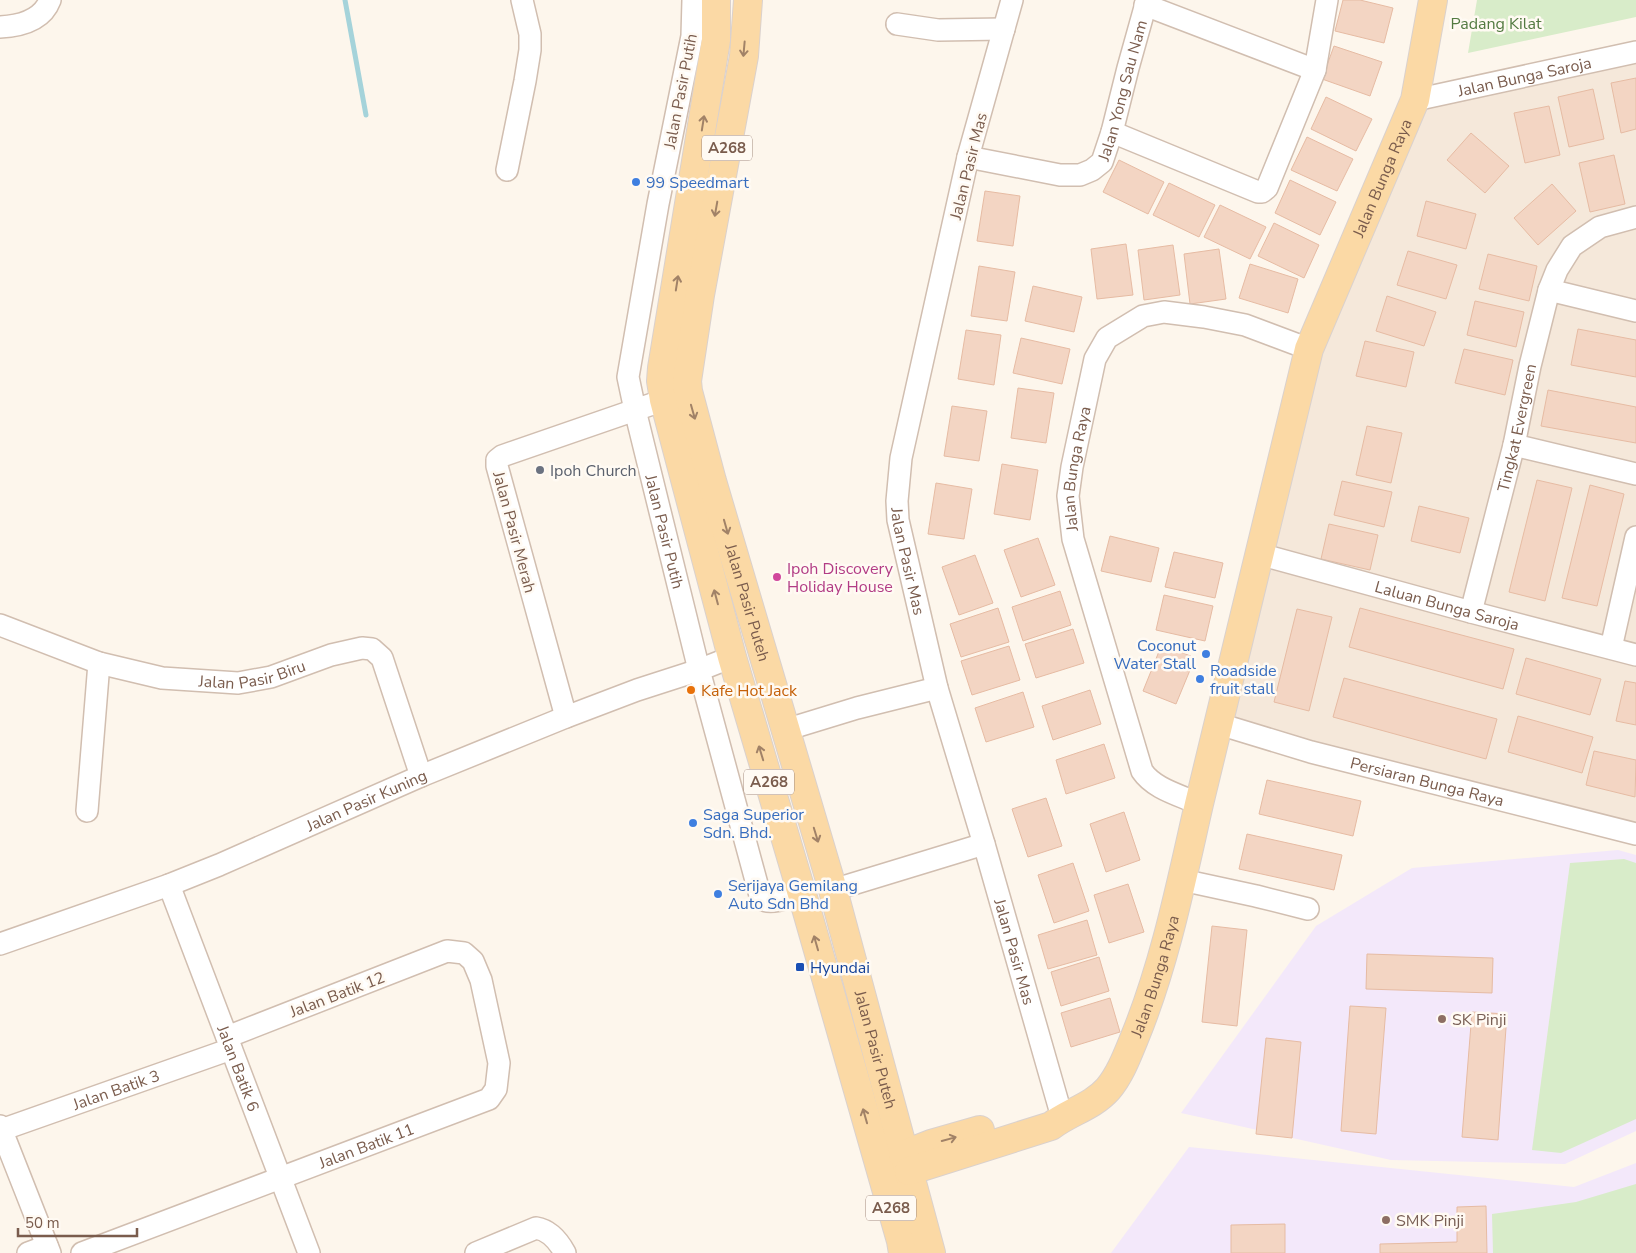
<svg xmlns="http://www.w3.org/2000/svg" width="1636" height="1253" font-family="'Nunito Sans',sans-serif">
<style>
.residential{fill:#f5e8da}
.education{fill:#f3e8fa}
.green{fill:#d8ecc9}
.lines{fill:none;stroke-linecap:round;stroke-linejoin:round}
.stream{stroke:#a5d3da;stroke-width:5}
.building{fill:#f3d5c3;stroke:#e6bba3}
.minor-casing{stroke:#d1beb0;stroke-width:24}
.major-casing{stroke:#dad1cd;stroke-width:30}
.minor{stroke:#fff;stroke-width:21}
.major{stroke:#fbd9a5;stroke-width:28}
.oneway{stroke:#a18267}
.shop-dot{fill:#3f7fe0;stroke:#fffaf3;stroke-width:2}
.worship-dot{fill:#6b7280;stroke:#fffaf3;stroke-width:2}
.hotel-dot{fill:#d1479c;stroke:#fffaf3;stroke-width:2}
.food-dot{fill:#e8710a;stroke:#fffaf3;stroke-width:2}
.transit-dot{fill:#1a4fb4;stroke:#fffaf3;stroke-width:2}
.education-dot{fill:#8d6e63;stroke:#fffaf3;stroke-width:2}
.labels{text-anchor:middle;stroke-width:5;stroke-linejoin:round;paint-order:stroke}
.shield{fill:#fffaf3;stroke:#a28b7f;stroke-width:1}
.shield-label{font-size:15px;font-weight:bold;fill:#7a5c4d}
.park-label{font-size:16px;fill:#537a41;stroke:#fffaf3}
.street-label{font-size:16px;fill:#7a5c4d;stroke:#fffaf3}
.shop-label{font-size:16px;fill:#366cbe;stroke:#fffaf3;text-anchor:start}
.worship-label{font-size:16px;fill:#5b616d;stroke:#fffaf3;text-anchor:start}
.hotel-label{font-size:16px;fill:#b23c85;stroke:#fffaf3;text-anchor:start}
.food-label{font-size:16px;fill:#c56008;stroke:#fffaf3;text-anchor:start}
.transit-label{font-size:16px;fill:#164399;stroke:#fffaf3;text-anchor:start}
.education-label{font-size:16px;fill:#785e54;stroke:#fffaf3;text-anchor:start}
</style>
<rect width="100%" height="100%" fill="#fdf6ec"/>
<polygon class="residential" points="1636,51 1636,832 1219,724 1309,349 1415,100"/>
<g class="education">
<polygon points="1618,850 1636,855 1636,1131 1565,1164 1391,1160 1181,1113 1316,926 1412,868"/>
<polygon points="1189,1147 1574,1187 1636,1163 1636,1253 1111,1253"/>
</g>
<g class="green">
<polygon points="1477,0 1636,0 1636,17 1468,53"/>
<polygon points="1624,859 1636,863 1636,1119 1561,1153 1532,1150 1570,863"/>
<polygon points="1636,1184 1636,1253 1493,1253 1492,1214 1576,1202"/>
</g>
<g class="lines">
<polyline class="stream" points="345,0 366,115"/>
</g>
<g class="building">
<polygon points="1343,0 1360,0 1393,8 1384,43 1335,31"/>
<polygon points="1334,46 1382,62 1370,96 1322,79"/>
<polygon points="1636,78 1636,129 1621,133 1611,83"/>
<polygon points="1593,89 1604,139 1569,147 1558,97"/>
<polygon points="1326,97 1372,119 1356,151 1311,129"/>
<polygon points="1549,106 1560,155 1525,163 1514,113"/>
<polygon points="1471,133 1509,166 1485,193 1447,160"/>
<polygon points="1307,137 1353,159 1337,191 1291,170"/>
<polygon points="1614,155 1625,204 1590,212 1579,163"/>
<polygon points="1119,160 1164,182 1148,214 1103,192"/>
<polygon points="1290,180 1336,202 1320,235 1275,213"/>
<polygon points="1169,183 1215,205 1199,237 1153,215"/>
<polygon points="1552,184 1576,211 1538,245 1514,218"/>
<polygon points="985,191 1020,196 1013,246 977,241"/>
<polygon points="1426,201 1476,214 1466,249 1417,236"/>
<polygon points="1220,205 1266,227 1250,259 1204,237"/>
<polygon points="1274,223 1319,245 1304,278 1258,256"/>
<polygon points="1126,244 1133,295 1097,299 1091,249"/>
<polygon points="1173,245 1180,295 1144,300 1138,250"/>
<polygon points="1219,249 1226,299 1190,304 1184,254"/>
<polygon points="1408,251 1457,265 1446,299 1397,285"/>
<polygon points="1488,254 1537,266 1529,301 1479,289"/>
<polygon points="1250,264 1298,279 1288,313 1239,298"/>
<polygon points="979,266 1015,272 1007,321 971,316"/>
<polygon points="1033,286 1082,297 1074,332 1025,321"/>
<polygon points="1387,296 1436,312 1424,346 1376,331"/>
<polygon points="1475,301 1524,312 1516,347 1467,335"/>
<polygon points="1578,329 1636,340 1636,377 1571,365"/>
<polygon points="966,330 1001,335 994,385 958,379"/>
<polygon points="1021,338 1070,349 1062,384 1013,373"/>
<polygon points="1365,341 1414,352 1406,387 1356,376"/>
<polygon points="1464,349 1513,360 1505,395 1455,383"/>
<polygon points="1018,388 1054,393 1046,443 1011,438"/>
<polygon points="1548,390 1636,407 1636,443 1541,426"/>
<polygon points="952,406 987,411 979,461 944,456"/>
<polygon points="1367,426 1402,433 1391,483 1356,475"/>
<polygon points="1002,464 1038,470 1030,520 994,514"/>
<polygon points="1537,480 1572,488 1545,601 1509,592"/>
<polygon points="1342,481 1392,492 1384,527 1334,515"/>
<polygon points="936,483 972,489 964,539 928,534"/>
<polygon points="1590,485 1624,494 1597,606 1562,598"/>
<polygon points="1419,506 1469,518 1460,553 1411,541"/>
<polygon points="1329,524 1378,535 1370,570 1321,559"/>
<polygon points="1110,536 1159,548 1151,582 1101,571"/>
<polygon points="1038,538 1055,585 1021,597 1004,550"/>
<polygon points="1174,552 1223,563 1215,598 1165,587"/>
<polygon points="975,555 993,603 959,615 942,567"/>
<polygon points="1060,591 1071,625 1023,641 1012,607"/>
<polygon points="1164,595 1213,606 1205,641 1156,630"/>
<polygon points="998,608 1009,642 961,657 950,624"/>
<polygon points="1360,608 1514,649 1503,689 1349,647"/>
<polygon points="1297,609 1332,617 1309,711 1274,702"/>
<polygon points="1073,629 1084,663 1036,678 1025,644"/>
<polygon points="1162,644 1195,658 1176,704 1143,691"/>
<polygon points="1009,646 1020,680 972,695 961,661"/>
<polygon points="1526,658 1601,679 1590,715 1516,694"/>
<polygon points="1344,678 1497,719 1486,759 1333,717"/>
<polygon points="1625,681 1636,683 1636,725 1616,721"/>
<polygon points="1090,690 1101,724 1053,740 1042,706"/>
<polygon points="1023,692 1034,727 986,742 975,708"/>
<polygon points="1518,716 1593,737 1582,773 1508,752"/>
<polygon points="1104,744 1115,778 1066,794 1056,760"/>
<polygon points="1594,751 1636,760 1635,797 1586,785"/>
<polygon points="1267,780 1361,801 1353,836 1259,814"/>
<polygon points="1046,798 1062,846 1028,857 1012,809"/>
<polygon points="1124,812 1140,860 1106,872 1090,824"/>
<polygon points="1247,834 1342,855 1334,890 1239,869"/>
<polygon points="1073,863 1089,911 1054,923 1038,875"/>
<polygon points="1128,884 1144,932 1109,943 1094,895"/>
<polygon points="1087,920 1097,955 1048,969 1038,935"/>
<polygon points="1212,926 1247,930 1237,1026 1202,1022"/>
<polygon points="1367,954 1493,958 1492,993 1366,989"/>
<polygon points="1099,957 1109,991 1061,1006 1051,972"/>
<polygon points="1110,998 1120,1032 1071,1047 1061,1013"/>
<polygon points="1350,1006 1386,1008 1376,1134 1341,1131"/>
<polygon points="1472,1012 1507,1014 1498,1140 1462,1137"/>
<polygon points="1266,1038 1301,1042 1292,1138 1256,1134"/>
<polygon points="1486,1206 1487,1253 1380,1253 1380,1244 1457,1242 1457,1207"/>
<polygon points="1285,1224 1285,1253 1231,1253 1231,1225"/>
</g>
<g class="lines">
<g class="minor-casing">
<g id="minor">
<path id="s1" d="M693,0L692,36L658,204L628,377L635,410L699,670L761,899C770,905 792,897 802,894"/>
<path id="s2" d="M1012,0L968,157L901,458L897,501L898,520L937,688L984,844L1062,1117"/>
<polyline points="897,24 938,30 1004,29"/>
<path d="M0,27C20,26 42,21 50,0"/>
<polyline points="1315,70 1327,0"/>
<path id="s3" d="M1415,100L1636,52"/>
<polyline points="1112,132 1258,192 1262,192 1267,188 1315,70 1145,5"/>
<path id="s4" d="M968,157L1060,175H1080L1092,170L1102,162L1112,132L1128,68L1147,0"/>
<polyline points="507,170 525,81 530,50 530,34 522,0"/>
<polyline points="1549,290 1636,311"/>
<polyline points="1514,445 1636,474"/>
<path id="s5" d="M1259,554L1471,612L1636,655"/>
<path id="s6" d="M1471,612L1514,445L1530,366L1549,290L1557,270L1572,246L1600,227L1636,217"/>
<path id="s7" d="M0,625L99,663L162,678L238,683L271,677L331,655L362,648L372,649L382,658L421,776"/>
<polyline points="1611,648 1636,537"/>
<polyline points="566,717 497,466 497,460 502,456 664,400"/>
<path id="s8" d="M1219,724L1311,752L1636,834"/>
<polyline points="785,730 857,708 937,688"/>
<path id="s9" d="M1199,804C1180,795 1154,789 1142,771L1073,539L1068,496L1072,467L1095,359L1107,338L1143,316L1164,312L1204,317L1245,325L1309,349"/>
<polyline points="87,811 99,663"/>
<polyline points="1182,880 1256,896 1308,909"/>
<path id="s10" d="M169,885L309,1253"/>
<polyline points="833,890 984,844"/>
<path id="s11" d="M0,944L169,885L219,865L421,776L566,717L637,690L699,670L732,657"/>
<polyline points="0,1126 50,1253"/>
<path id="s12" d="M1,1130L231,1049"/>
<polyline points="28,1253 47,1246"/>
<path id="s13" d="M82,1253L489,1099L496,1089L499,1063L481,980L473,961L464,953L447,951L227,1037"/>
<path d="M476,1253L536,1228C549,1230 559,1242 565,1253"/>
</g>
</g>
<g class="major-casing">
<g id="major">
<polyline points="716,0 716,40 662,368 661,381 664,400 732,657 802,894 901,1241 903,1253"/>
<path id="s14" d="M748,0L744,56L700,295L687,381L688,391L712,481L833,890L931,1253"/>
<polyline points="903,1155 931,1144 980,1130"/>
<path id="s15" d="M909,1171L1051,1126C1069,1112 1092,1107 1108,1089C1120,1075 1127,1056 1134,1039C1165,964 1181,883 1199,804L1309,349L1415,100L1433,0"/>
</g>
</g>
<use href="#minor" class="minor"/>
<use href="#major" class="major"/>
</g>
<defs><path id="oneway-shaft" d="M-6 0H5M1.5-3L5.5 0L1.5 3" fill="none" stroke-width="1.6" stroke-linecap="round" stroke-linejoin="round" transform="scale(1.25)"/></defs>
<g class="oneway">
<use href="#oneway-shaft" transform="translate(744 49) rotate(95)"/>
<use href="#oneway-shaft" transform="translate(703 123) rotate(-81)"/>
<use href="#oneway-shaft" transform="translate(716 209) rotate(100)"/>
<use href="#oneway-shaft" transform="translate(677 283) rotate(-81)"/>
<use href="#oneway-shaft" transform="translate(693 412) rotate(74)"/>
<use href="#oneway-shaft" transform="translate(726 527) rotate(74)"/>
<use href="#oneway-shaft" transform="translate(716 597) rotate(-105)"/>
<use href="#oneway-shaft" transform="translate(761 753) rotate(-107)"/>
<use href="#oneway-shaft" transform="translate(816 835) rotate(73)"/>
<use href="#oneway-shaft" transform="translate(816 943) rotate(-106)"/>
<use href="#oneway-shaft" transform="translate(865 1116) rotate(-106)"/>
<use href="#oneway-shaft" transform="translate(949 1139) rotate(-15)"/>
</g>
<g class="shop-dot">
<circle cx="636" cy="182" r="5"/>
<circle cx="1206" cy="654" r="5"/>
<circle cx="1200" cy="679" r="5"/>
<circle cx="693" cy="823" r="5"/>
<circle cx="718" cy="894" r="5"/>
</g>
<circle class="worship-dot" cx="540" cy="470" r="5"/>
<circle class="hotel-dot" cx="777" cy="577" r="5"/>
<circle class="food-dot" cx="691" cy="690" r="5"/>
<rect class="transit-dot" x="795" y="962" width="10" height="10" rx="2.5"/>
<g class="education-dot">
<circle cx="1442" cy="1019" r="5"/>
<circle cx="1386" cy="1220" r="5"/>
</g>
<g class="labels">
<g class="shield">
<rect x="702" y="135.5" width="50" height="25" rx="4"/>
<rect x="744" y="769.5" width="50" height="25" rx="4"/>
<rect x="866" y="1195.5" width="50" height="25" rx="4"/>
</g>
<g class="shield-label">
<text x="727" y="153">A268</text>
<text x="769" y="787">A268</text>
<text x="891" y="1213">A268</text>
</g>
<g class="park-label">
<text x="1496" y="29">Padang Kilat</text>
</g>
<g class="street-label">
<text dy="6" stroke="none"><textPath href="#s3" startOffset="112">Jalan Bunga Saroja</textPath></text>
<text dy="6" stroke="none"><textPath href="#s4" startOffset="214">Jalan Yong Sau Nam</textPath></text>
<text transform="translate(680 91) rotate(-79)" y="6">Jalan Pasir Putih</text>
<text transform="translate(968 166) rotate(-76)" y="6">Jalan Pasir Mas</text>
<text dy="6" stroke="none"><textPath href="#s15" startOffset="1172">Jalan Bunga Raya</textPath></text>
<text dy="6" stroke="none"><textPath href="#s6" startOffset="190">Tingkat Evergreen</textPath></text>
<text dy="6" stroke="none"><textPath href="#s9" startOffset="380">Jalan Bunga Raya</textPath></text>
<text transform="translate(515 532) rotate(75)" y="6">Jalan Pasir Merah</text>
<text dy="6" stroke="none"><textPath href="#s1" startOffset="542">Jalan Pasir Putih</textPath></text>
<text dy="6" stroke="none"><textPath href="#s2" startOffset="576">Jalan Pasir Mas</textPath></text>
<text dy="6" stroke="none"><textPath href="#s14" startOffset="616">Jalan Pasir Puteh</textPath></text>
<text dy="6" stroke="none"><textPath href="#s5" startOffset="195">Laluan Bunga Saroja</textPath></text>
<text dy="6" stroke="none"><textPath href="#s7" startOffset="262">Jalan Pasir Biru</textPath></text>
<text dy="6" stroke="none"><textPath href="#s8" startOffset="216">Persiaran Bunga Raya</textPath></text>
<text dy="6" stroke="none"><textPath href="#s11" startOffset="394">Jalan Pasir Kuning</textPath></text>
<text dy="6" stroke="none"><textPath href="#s2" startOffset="981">Jalan Pasir Mas</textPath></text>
<text dy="6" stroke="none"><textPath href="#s15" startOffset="340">Jalan Bunga Raya</textPath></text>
<text transform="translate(337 994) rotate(-21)" y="6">Jalan Batik 12</text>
<text dy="6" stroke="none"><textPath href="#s14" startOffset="1081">Jalan Pasir Puteh</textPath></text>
<text dy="6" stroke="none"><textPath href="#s10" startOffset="196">Jalan Batik 6</textPath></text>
<text dy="6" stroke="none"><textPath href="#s12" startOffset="122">Jalan Batik 3</textPath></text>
<text dy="6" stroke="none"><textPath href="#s13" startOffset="304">Jalan Batik 11</textPath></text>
</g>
<g class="shop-label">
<text x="646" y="188">99 Speedmart</text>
<text x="1196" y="651" text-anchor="end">Coconut<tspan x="1196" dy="18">Water Stall</tspan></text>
<text x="1210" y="676">Roadside<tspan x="1210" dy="18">fruit stall</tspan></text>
<text x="703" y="820">Saga Superior<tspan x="703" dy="18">Sdn. Bhd.</tspan></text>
<text x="728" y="891">Serijaya Gemilang<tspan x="728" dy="18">Auto Sdn Bhd</tspan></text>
</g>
<g class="worship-label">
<text x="550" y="476">Ipoh Church</text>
</g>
<g class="hotel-label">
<text x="787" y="574">Ipoh Discovery<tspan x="787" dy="18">Holiday House</tspan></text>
</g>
<g class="food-label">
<text x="701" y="696">Kafe Hot Jack</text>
</g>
<g class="transit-label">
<text x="810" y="973">Hyundai</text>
</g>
<g class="education-label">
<text x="1452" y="1025">SK Pinji</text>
<text x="1396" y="1226">SMK Pinji</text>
</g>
</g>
<path d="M18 1228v8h119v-8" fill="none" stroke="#7a5c4d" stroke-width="2.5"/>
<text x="25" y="1228" font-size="15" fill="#7a5c4d" stroke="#fffaf3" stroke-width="4" paint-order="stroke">50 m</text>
</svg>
